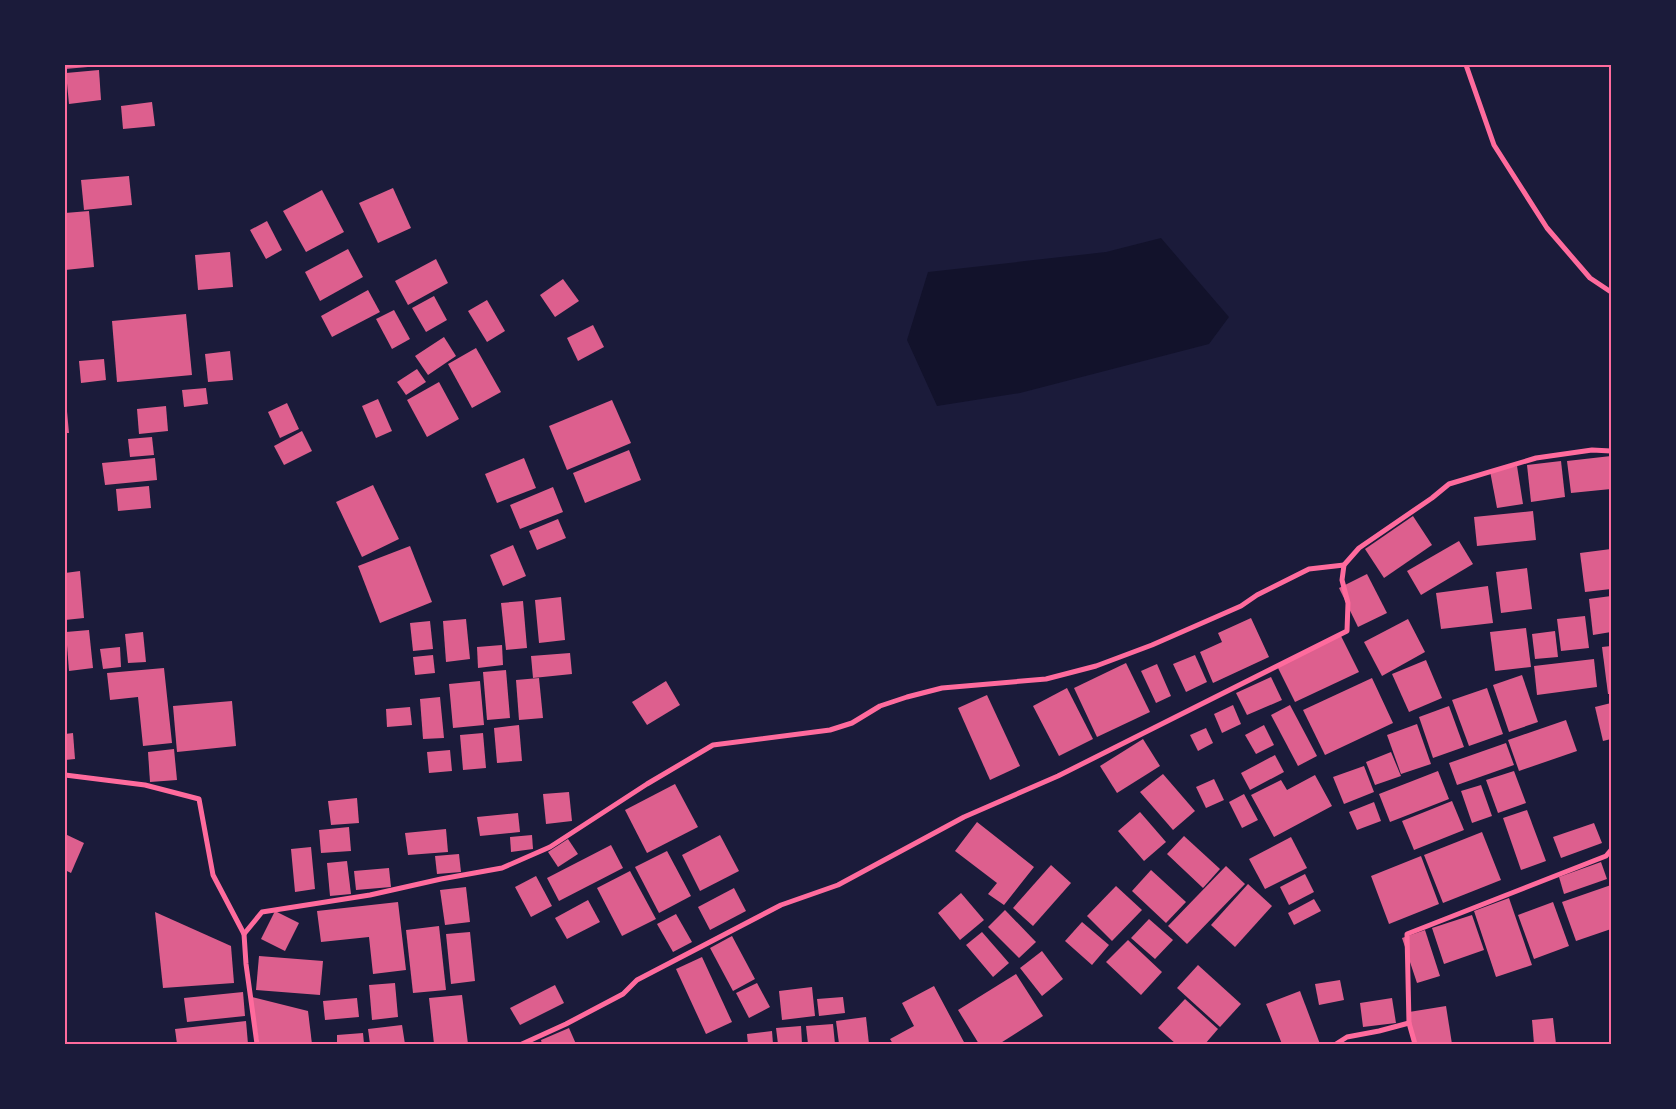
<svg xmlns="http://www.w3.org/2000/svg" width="1676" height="1109" font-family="Raleway,sans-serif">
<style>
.water{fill:#12122b}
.building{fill:#dd5f8e}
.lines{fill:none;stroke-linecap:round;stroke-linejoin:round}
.minor{stroke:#ff6b9d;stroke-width:5}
.neatline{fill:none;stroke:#ff6b9d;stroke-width:2}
</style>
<rect width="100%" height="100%" fill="#1b1b3a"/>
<polygon class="water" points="1161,238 1229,317 1209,344 1020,393 937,406 907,340 928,272 1106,252"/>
<g class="building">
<polygon points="65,65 87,65 88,67 65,69"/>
<polygon points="99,70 101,100 69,104 66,73"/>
<polygon points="152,102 155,126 123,129 121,106"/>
<polygon points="129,176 132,205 84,210 81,180"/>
<polygon points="393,188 411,228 378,243 359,203"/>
<polygon points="322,190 344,232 306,252 283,211"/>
<polygon points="89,211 94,267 65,270 65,213"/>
<polygon points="267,221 282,250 266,259 250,230"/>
<polygon points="348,249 363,277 320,301 305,272"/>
<polygon points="230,252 233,287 198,290 195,255"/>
<polygon points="436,259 448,283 408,305 395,281"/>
<polygon points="563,279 579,301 555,317 540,295"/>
<polygon points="368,290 380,312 332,337 321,316"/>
<polygon points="434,296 447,320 426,332 412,308"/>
<polygon points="487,300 505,331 487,342 468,311"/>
<polygon points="394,310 410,339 392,349 376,319"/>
<polygon points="186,314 192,375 117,382 112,321"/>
<polygon points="593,325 604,347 578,361 567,338"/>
<polygon points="444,337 456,356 428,375 415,356"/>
<polygon points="476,348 501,392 472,408 448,364"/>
<polygon points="230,351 233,380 208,382 205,354"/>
<polygon points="104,359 106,380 81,383 79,361"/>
<polygon points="417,369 426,382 406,395 397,382"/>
<polygon points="439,382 459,419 427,437 407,400"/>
<polygon points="206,388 208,404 184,407 182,390"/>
<polygon points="378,399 392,431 376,438 362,406"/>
<polygon points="612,400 631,443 567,470 549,426"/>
<polygon points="65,401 66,401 69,433 65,433"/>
<polygon points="287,403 299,429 280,438 268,412"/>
<polygon points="166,406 168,431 139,434 137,409"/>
<polygon points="302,431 312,451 284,465 274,446"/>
<polygon points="152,437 154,455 130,457 128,439"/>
<polygon points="629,450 641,480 585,503 573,473"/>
<polygon points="1611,456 1611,489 1571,493 1567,461"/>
<polygon points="155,458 157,480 105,485 102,463"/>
<polygon points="524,458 536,488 497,503 485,474"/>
<polygon points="1561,461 1565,497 1531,502 1527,465"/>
<polygon points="1517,466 1523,504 1497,508 1490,471"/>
<polygon points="373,485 399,539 362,557 336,502"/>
<polygon points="149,486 151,508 118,511 116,489"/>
<polygon points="553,487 563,512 520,529 510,505"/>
<polygon points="1533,511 1536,540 1477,546 1474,517"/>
<polygon points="1413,516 1432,545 1384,578 1365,549"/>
<polygon points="558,519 566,538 537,550 529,531"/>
<polygon points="1459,541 1473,564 1421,595 1407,571"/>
<polygon points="513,545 526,576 503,586 490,555"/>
<polygon points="410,546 432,602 380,623 358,566"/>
<polygon points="1611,549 1611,589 1585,592 1580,553"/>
<polygon points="1527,568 1532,609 1501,613 1496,572"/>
<polygon points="80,571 84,618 65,620 65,573"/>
<polygon points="1367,574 1387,613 1358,627 1339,588"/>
<polygon points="1488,586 1493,623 1441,629 1436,593"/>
<polygon points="1611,596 1611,632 1593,635 1589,599"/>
<polygon points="561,597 565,640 539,643 535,600"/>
<polygon points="523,601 527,648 506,650 501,603"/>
<polygon points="1585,616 1589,648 1561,651 1557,619"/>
<polygon points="1251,618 1269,657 1213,683 1200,652 1222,642 1218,633"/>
<polygon points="466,619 470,659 446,662 443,621"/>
<polygon points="1408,619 1425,652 1382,676 1364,642"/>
<polygon points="430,621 433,649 413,651 410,623"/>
<polygon points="1526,628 1531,667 1495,671 1490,632"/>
<polygon points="89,630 93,668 69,671 66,632"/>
<polygon points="1555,631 1558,657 1535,659 1532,634"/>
<polygon points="143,632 146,662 128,663 125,634"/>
<polygon points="1341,636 1359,672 1295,702 1277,666"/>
<polygon points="502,645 503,665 478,668 477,647"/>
<polygon points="1611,646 1611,694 1608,694 1602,647"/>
<polygon points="120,647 121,667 103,669 100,649"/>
<polygon points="570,653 572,674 533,678 531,656"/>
<polygon points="433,655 435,673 415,675 413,657"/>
<polygon points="1195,655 1207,682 1186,692 1173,664"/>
<polygon points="1594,659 1597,687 1537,695 1534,666"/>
<polygon points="1426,660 1442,698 1409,712 1392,674"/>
<polygon points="1126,663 1150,712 1097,737 1074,688"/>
<polygon points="1157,664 1171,696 1156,703 1141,671"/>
<polygon points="164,668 172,743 143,746 138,697 110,700 107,673"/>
<polygon points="506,670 510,718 487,720 483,672"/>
<polygon points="1522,675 1538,722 1509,732 1493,685"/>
<polygon points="1271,677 1282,700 1247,715 1236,693"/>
<polygon points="539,678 543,718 519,720 516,680"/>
<polygon points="1372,678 1393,723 1325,755 1303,710"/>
<polygon points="480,681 484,725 453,728 449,684"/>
<polygon points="666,681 680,705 647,725 632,702"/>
<polygon points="1067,688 1093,739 1059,756 1033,706"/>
<polygon points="1487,688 1503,734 1469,746 1452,700"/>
<polygon points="987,695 1020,766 990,780 958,708"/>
<polygon points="440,697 444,738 423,739 420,699"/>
<polygon points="232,701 236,746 177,752 173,706"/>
<polygon points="1611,703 1611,739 1603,741 1595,707"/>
<polygon points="1233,705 1241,724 1222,733 1214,714"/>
<polygon points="1290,705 1317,756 1298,766 1271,715"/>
<polygon points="1449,706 1464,747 1433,758 1419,717"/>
<polygon points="410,707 412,725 387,727 386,709"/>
<polygon points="1566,720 1577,751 1519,771 1508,740"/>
<polygon points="1417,724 1431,764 1401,774 1387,735"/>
<polygon points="519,725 522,761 497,763 494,728"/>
<polygon points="1264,725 1274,745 1256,754 1245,735"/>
<polygon points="1206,728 1213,743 1198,751 1190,735"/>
<polygon points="73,733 75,759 65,760 65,734"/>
<polygon points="483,733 486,768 463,770 460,735"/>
<polygon points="1143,739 1160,766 1117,793 1100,766"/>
<polygon points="1506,743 1514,765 1457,785 1449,763"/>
<polygon points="174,749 177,780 150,782 148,752"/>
<polygon points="450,750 452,771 429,773 427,752"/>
<polygon points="1391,752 1401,776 1375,785 1366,762"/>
<polygon points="1275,755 1284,772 1250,790 1241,773"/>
<polygon points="1364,766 1374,792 1344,804 1333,777"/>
<polygon points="1438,771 1449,799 1390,822 1379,794"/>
<polygon points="1514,771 1526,803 1498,813 1486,780"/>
<polygon points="1163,774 1195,811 1173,830 1140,792"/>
<polygon points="1315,775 1332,806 1274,837 1251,795 1281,780 1287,790"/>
<polygon points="1214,779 1224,800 1206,808 1196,787"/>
<polygon points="675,784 698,827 647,853 625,810"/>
<polygon points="1481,785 1492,816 1472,823 1461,791"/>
<polygon points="569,792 572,821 546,824 543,794"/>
<polygon points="1244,794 1258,820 1242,828 1229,802"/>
<polygon points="357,798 359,823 331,825 328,801"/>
<polygon points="1452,801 1464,830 1414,850 1402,821"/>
<polygon points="1374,802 1381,821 1357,830 1349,812"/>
<polygon points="1527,810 1546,861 1521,870 1503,818"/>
<polygon points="1140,812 1166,842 1144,861 1118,831"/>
<polygon points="518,813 520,832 480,836 477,817"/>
<polygon points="977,822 1034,867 1004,905 988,894 997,883 955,851"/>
<polygon points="1594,823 1602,843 1561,858 1553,837"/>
<polygon points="349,827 351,851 321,853 319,830"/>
<polygon points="446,829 448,852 408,855 405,833"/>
<polygon points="1482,832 1501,880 1443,903 1424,855"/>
<polygon points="65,834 84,843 71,873 65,870"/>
<polygon points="532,835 533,849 511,852 510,837"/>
<polygon points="720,835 739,871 700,891 682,855"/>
<polygon points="1184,836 1220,869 1203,888 1167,854"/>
<polygon points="1291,837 1307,868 1265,889 1249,859"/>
<polygon points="568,839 578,854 558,867 548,852"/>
<polygon points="611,845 623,868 559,901 547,878"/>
<polygon points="311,847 315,889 295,892 291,849"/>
<polygon points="667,851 691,896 659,913 635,867"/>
<polygon points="459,854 461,872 437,874 435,856"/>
<polygon points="1421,856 1439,904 1389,924 1371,876"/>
<polygon points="347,861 351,894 330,896 327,863"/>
<polygon points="1601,862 1607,879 1564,894 1559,877"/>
<polygon points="1051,865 1071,883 1033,926 1013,908"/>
<polygon points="1226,866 1245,884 1187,944 1168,926"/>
<polygon points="389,868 391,887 356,890 354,871"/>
<polygon points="1151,870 1186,902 1166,923 1132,891"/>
<polygon points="630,871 656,919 622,936 597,888"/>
<polygon points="1305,874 1314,892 1289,905 1280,887"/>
<polygon points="536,876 552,906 531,917 515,887"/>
<polygon points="1248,884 1272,906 1235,947 1211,925"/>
<polygon points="1611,885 1611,929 1576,941 1562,902"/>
<polygon points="1116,886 1142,910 1112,941 1087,916"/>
<polygon points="466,887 470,922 445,925 440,890"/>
<polygon points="734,888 746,911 710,930 698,907"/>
<polygon points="961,893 984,920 960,940 938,913"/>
<polygon points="1509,898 1532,965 1496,977 1474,911"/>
<polygon points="1314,899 1321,911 1294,925 1288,913"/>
<polygon points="588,900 600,922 567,939 555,918"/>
<polygon points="398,902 406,970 373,974 369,937 321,942 317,911"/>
<polygon points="1553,902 1569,946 1534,959 1518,915"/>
<polygon points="1005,910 1036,942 1019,958 988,927"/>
<polygon points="275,911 299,923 285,951 261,939"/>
<polygon points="155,912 231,946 234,983 163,988"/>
<polygon points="676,914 692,942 673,952 657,924"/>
<polygon points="1472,915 1484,950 1444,964 1432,928"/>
<polygon points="1149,919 1173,940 1155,959 1131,938"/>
<polygon points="1082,922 1109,945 1092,965 1065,941"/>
<polygon points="439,926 446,990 413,993 406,930"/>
<polygon points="1425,930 1440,976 1417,983 1402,938"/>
<polygon points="470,932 475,981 451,984 446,934"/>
<polygon points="982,932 1009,963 993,977 966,945"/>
<polygon points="732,936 755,979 733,991 710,948"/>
<polygon points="1128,940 1162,972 1141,995 1106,962"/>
<polygon points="1042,951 1063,979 1042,996 1020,968"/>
<polygon points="259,956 323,961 320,995 256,990"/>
<polygon points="702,957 732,1022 706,1034 676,969"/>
<polygon points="1198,965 1241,1004 1220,1027 1177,988"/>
<polygon points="1016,974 1043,1016 999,1044 979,1044 958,1010"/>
<polygon points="1340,980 1344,1000 1319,1005 1315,984"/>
<polygon points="395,983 398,1017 372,1020 369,985"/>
<polygon points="757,983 770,1007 749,1018 736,993"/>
<polygon points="555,985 564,1003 520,1025 510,1008"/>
<polygon points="934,986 965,1044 893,1044 890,1039 914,1026 902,1003"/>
<polygon points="812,987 815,1016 782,1020 779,991"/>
<polygon points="1300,991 1320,1044 1282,1044 1266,1004"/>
<polygon points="243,992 245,1016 187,1022 184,998"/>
<polygon points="462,995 468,1044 434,1044 429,998"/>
<polygon points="252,997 308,1011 312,1044 259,1044"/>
<polygon points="843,997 845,1013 819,1016 817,999"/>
<polygon points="357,998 359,1017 325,1020 323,1001"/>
<polygon points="1392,998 1396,1023 1363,1027 1360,1003"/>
<polygon points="1185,999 1218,1029 1205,1044 1176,1044 1158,1028"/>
<polygon points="1446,1006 1452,1044 1414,1044 1409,1012"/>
<polygon points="866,1017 869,1044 839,1044 836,1021"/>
<polygon points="1553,1018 1556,1044 1534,1044 1532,1020"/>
<polygon points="246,1021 248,1044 177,1044 175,1029"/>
<polygon points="833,1024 835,1044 808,1044 806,1026"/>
<polygon points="402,1025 405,1044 370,1044 368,1029"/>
<polygon points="801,1026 802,1044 778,1044 776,1028"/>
<polygon points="569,1028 576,1044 542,1044 541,1040"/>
<polygon points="772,1031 773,1044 748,1044 747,1034"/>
<polygon points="363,1033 364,1044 337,1044 337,1035"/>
</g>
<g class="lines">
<g class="minor">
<polyline points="1466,65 1494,145 1547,228 1590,278 1611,292"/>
<polyline points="65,775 145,785 199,799 213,875 244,934"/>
<polyline points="257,1044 246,964 244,934 262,912 370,895 441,879 502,868 550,847 647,784 713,745 830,730 852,723 880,706 907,697 942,688 1046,679 1096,666 1152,645 1241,606 1257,595 1309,569 1344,565"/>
<polyline points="522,1044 566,1024 623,994 637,980 781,905 838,885 964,817 1058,776 1347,631 1348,603 1342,580 1344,565 1359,548 1432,498 1449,484 1536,458 1592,450 1611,451"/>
<polyline points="1336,1044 1347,1037 1379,1031 1409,1023"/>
<polyline points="1415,1044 1409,1023 1407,934 1606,856 1611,850"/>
</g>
</g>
<rect width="1676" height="1109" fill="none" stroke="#1b1b3a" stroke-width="132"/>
<rect x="66" y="66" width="1544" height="977" class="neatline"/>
</svg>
